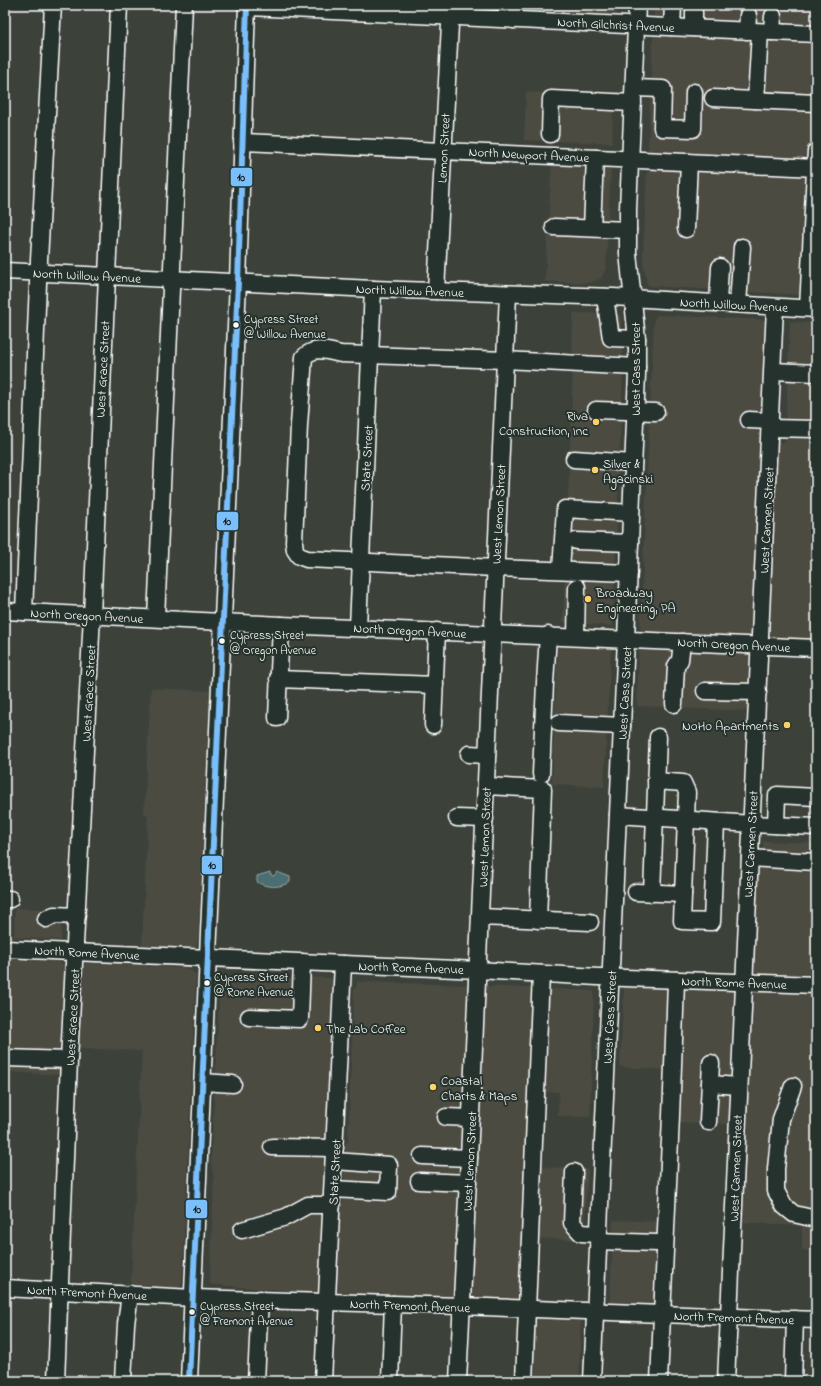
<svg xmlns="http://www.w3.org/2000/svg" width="821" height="1386" font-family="'Indie Flower',sans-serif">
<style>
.built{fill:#4c4c43}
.water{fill:#4b6e72;stroke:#93a8aa}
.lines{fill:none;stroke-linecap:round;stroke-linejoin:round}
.minor-casing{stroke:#fff;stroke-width:19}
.minor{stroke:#26332d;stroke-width:16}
.bus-1-casing{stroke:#26332d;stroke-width:9}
.bus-1{stroke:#7abffc;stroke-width:6}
.bus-dot{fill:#fff;stroke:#26332d;stroke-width:1.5}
.poi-dot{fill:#ffd166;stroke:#26332d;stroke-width:1.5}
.labels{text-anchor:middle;stroke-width:4;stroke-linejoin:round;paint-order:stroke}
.bus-label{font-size:12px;fill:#fff;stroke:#26332d;text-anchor:start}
.street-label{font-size:13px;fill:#fff;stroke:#26332d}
.poi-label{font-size:13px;fill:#fff;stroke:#26332d;text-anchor:start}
.line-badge{stroke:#26332d;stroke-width:1.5}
.pale-badge-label{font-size:11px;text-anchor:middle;font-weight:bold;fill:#111}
</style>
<rect width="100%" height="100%" fill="#3c423a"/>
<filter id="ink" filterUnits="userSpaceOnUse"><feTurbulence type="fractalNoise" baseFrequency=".025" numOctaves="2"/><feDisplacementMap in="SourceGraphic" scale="8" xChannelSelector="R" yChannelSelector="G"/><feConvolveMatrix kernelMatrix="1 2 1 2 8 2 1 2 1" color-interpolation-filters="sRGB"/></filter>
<g filter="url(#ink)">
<g class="built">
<polygon points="494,5 618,5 617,18 494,15"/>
<polygon points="654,5 816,5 816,23 811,28 654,20"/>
<polygon points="656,33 808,40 812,42 813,46 811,157 810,161 653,154 648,152 653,36"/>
<polygon points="526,92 613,97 612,143 524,140"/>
<polygon points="552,160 611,163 606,268 601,278 595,281 586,283 545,281"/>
<polygon points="647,167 810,172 802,295 649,286 647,283 643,261"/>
<polygon points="573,313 617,314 619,314 621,318 623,363 613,626 563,622 572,399"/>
<polygon points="657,315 766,320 768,323 752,640 640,635 654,320"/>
<polygon points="790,322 816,323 816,643 770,639 767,637 773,443 785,443"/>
<polygon points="558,643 611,644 604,787 552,784"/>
<polygon points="639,648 747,652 753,661 752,711 637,706"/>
<polygon points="151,688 210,691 198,939 197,945 193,948 142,946 148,815 144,814"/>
<polygon points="763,841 816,843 816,978 755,975 752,973 756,851 763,851"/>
<polygon points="15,908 61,910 61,940 14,937"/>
<polygon points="5,959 59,962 67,967 65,1075 7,1072 6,1093"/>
<polygon points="86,963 184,968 190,970 196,975 182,1282 180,1287 178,1288 131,1284 142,1051 76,1048 81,968"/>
<polygon points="235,975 329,978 334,979 335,981 321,1293 228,1286 210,1284 214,1177 211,1164 220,977 229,977"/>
<polygon points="357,982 471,985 456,1294 452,1299 335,1293 336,1211 343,1202 345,1145 348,1141 354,989 357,986"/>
<polygon points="483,986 594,991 590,1117 558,1116 559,1092 540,1091 537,1167 588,1169 583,1240 533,1238 531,1300 468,1298"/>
<polygon points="627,986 730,991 733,992 736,998 732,1124 668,1122 671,1070 620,1067 624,988"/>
<polygon points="757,992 816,994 816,1251 802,1250 802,1226 737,1222 748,1001 752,995"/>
<polygon points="613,1220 663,1222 659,1309 610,1307"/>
<polygon points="530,1315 581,1316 579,1380 528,1378"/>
</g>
<path class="water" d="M270,872V874L273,876L275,875L277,872L290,877V882C280,888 267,888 257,882V876Z"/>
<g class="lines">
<g class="minor-casing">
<g id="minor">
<polyline points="247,7 816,34"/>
<polyline points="514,20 515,5"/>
<polyline points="672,27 673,5"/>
<polyline points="694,28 694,12"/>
<polyline points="747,31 748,15"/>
<polyline points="772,32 773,16"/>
<polyline points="634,88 663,89 662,128 693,129 694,92"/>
<polyline points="713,98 816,103"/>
<polyline points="756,100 760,32"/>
<polyline points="550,134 551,99 633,103"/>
<polyline points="242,142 816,168"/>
<polyline points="554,227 628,230"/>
<polyline points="592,228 595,158"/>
<polyline points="686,229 689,162"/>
<polyline points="5,271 373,289 613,297 816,309"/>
<polyline points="436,291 451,5"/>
<polyline points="605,297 611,338 637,339"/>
<polyline points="718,303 720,267"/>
<polyline points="738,304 742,247"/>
<polyline points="808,308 816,151"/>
<polyline points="773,371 816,373"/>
<polyline points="596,410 656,412"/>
<polyline points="749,420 770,421"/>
<polyline points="770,428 816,429"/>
<polyline points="574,459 633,463"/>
<polyline points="576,541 630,543"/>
<polyline points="561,570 565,509 631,513"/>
<path d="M629,573L496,568L307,559L299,556L295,550L294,542L299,425L304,357C315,346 327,351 341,354L505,360L637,367"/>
<polyline points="5,611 281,625 816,648"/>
<polyline points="24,612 39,260 53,5"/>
<polyline points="156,618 184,5"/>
<polyline points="358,627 373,289"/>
<polyline points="576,637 577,587"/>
<polyline points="278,679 435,685"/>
<polyline points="705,691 758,692"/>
<polyline points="674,704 676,666 680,660 682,642"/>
<polyline points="277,718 281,625"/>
<polyline points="559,723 622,726"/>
<polyline points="433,725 437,631"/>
<polyline points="469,754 487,755"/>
<polyline points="541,774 545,683 548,635"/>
<polyline points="656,781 683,783 687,792 682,921 712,922 716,822"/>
<polyline points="486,786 543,789 538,920"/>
<polyline points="618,815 752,824 816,827"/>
<polyline points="457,818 485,819"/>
<polyline points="776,825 777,795 816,797"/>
<polyline points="750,858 816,862"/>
<polyline points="636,892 683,894"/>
<polyline points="652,893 658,737"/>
<polyline points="5,899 10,899"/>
<polyline points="480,917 590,922"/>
<polyline points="46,919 54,915 77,916"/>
<polyline points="5,949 478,970 598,977 816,985"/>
<polyline points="249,1017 300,1019 302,962"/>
<polyline points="5,1058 69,1060"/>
<polyline points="202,1082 233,1084"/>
<polyline points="710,1084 739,1086"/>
<polyline points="793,1086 781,1119 776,1169 776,1191 784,1206 794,1214 816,1219"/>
<polyline points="446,1117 471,1118"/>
<polyline points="708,1122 711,1063"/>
<polyline points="272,1147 335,1148"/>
<polyline points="422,1156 469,1158"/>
<polyline points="574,1172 572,1223 581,1233 598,1234"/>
<polyline points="419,1181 468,1183"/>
<polyline points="333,1189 388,1192 389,1165 335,1161"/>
<polyline points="242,1230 286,1217 308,1205 332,1205"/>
<polyline points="598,1241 657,1243"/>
<polyline points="5,1288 193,1298 461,1306 816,1320"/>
<polyline points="56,1381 69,1060 92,615 119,5"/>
<polyline points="123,1381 126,1324 130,1294"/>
<polyline points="189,1381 238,282 247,5"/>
<polyline points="256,1381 260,1299"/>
<polyline points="323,1381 343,964"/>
<polyline points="390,1381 393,1304"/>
<polyline points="458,1381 469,1158 508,294"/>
<polyline points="524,1381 541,974"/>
<polyline points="592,1381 626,639 637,373 637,339 628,253 628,209 637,5"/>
<path d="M659,1381C665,1247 672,1114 676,980"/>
<polyline points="726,1381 775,307"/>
<polyline points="793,1381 795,1319"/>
</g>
</g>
<use href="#minor" class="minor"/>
<g class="bus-1-casing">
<polyline id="bus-1" points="189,1381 238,282 247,5"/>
</g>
<use href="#bus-1" class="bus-1"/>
</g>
</g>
<g class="bus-dot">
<circle cx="236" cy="325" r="3.5"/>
<circle cx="222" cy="641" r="3.5"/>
<circle cx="207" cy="983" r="3.5"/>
<circle cx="192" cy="1312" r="3.5"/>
</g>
<g class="poi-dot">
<circle cx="596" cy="422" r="4"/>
<circle cx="595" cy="470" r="4"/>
<circle cx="588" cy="599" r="4"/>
<circle cx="787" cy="725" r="4"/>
<circle cx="318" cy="1028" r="4"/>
<circle cx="433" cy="1087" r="4"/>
</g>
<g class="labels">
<g class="bus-label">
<text x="244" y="323">Cypress Street<tspan x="244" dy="15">@ Willow Avenue</tspan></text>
<text x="230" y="639">Cypress Street<tspan x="230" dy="15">@ Oregon Avenue</tspan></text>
<text x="214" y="981">Cypress Street<tspan x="214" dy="15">@ Rome Avenue</tspan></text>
<text x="200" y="1310">Cypress Street<tspan x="200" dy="15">@ Fremont Avenue</tspan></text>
</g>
<g class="street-label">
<text transform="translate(616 24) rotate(3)" y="5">North Gilchrist Avenue</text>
<text transform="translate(443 148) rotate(-87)" y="5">Lemon Street</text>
<text transform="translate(529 154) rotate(3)" y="5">North Newport Avenue</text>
<text transform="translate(87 275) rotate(3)" y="5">North Willow Avenue</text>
<text transform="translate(410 290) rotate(2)" y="5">North Willow Avenue</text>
<text transform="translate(734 304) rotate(3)" y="5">North Willow Avenue</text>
<text transform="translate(102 369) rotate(-87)" y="5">West Grace Street</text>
<text transform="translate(635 369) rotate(-90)" y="5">West Cass Street</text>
<text transform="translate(366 458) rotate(-87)" y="5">State Street</text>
<text transform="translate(498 514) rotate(-87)" y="5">West Lemon Street</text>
<text transform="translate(766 520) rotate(-87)" y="5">West Carmen Street</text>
<text transform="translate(87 615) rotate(3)" y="5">North Oregon Avenue</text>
<text transform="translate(410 630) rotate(3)" y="5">North Oregon Avenue</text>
<text transform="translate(734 644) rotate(3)" y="5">North Oregon Avenue</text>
<text transform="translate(88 693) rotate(-87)" y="5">West Grace Street</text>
<text transform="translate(624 693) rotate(-87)" y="5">West Cass Street</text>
<text transform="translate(484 837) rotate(-88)" y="5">West Lemon Street</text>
<text transform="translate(750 844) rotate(-87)" y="5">West Carmen Street</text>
<text transform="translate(87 952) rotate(3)" y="5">North Rome Avenue</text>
<text transform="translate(411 967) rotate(2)" y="5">North Rome Avenue</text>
<text transform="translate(734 982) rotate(2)" y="5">North Rome Avenue</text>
<text transform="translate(72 1017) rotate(-87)" y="5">West Grace Street</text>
<text transform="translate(609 1017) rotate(-87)" y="5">West Cass Street</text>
<text transform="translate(469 1161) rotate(-87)" y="5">West Lemon Street</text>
<text transform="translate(735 1168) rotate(-88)" y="5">West Carmen Street</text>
<text transform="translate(334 1172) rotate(-87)" y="5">State Street</text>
<text transform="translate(87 1292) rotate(3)" y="5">North Fremont Avenue</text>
<text transform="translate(410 1305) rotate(2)" y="5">North Fremont Avenue</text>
<text transform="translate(734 1317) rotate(2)" y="5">North Fremont Avenue</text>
</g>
<g class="poi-label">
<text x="588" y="420" text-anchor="end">Riva<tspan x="588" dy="15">Construction, Inc</tspan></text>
<text x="603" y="468">Silver &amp;<tspan x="603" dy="15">Agacinski</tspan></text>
<text x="596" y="597">Broadway<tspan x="596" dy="15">Engineering, PA</tspan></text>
<text x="779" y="730" text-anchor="end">NoHo Apartments</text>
<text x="326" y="1033">The Lab Coffee</text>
<text x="441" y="1085">Coastal<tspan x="441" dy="15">Charts &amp; Maps</tspan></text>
</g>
</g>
<g class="line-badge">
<rect x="230" y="167" width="23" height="20" rx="4" fill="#7abffc"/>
<rect x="216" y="511" width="23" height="20" rx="4" fill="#7abffc"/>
<rect x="201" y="855" width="22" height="20" rx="4" fill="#7abffc"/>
<rect x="185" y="1199" width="23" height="20" rx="4" fill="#7abffc"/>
</g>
<g class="pale-badge-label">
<text x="241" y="181">10</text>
<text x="227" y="525">10</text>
<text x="212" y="869">10</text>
<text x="197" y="1213">10</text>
</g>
<rect width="821" height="1386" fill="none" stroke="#26332d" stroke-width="20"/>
<rect x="10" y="10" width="801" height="1366" fill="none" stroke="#fff" stroke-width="1.5" filter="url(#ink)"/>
</svg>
